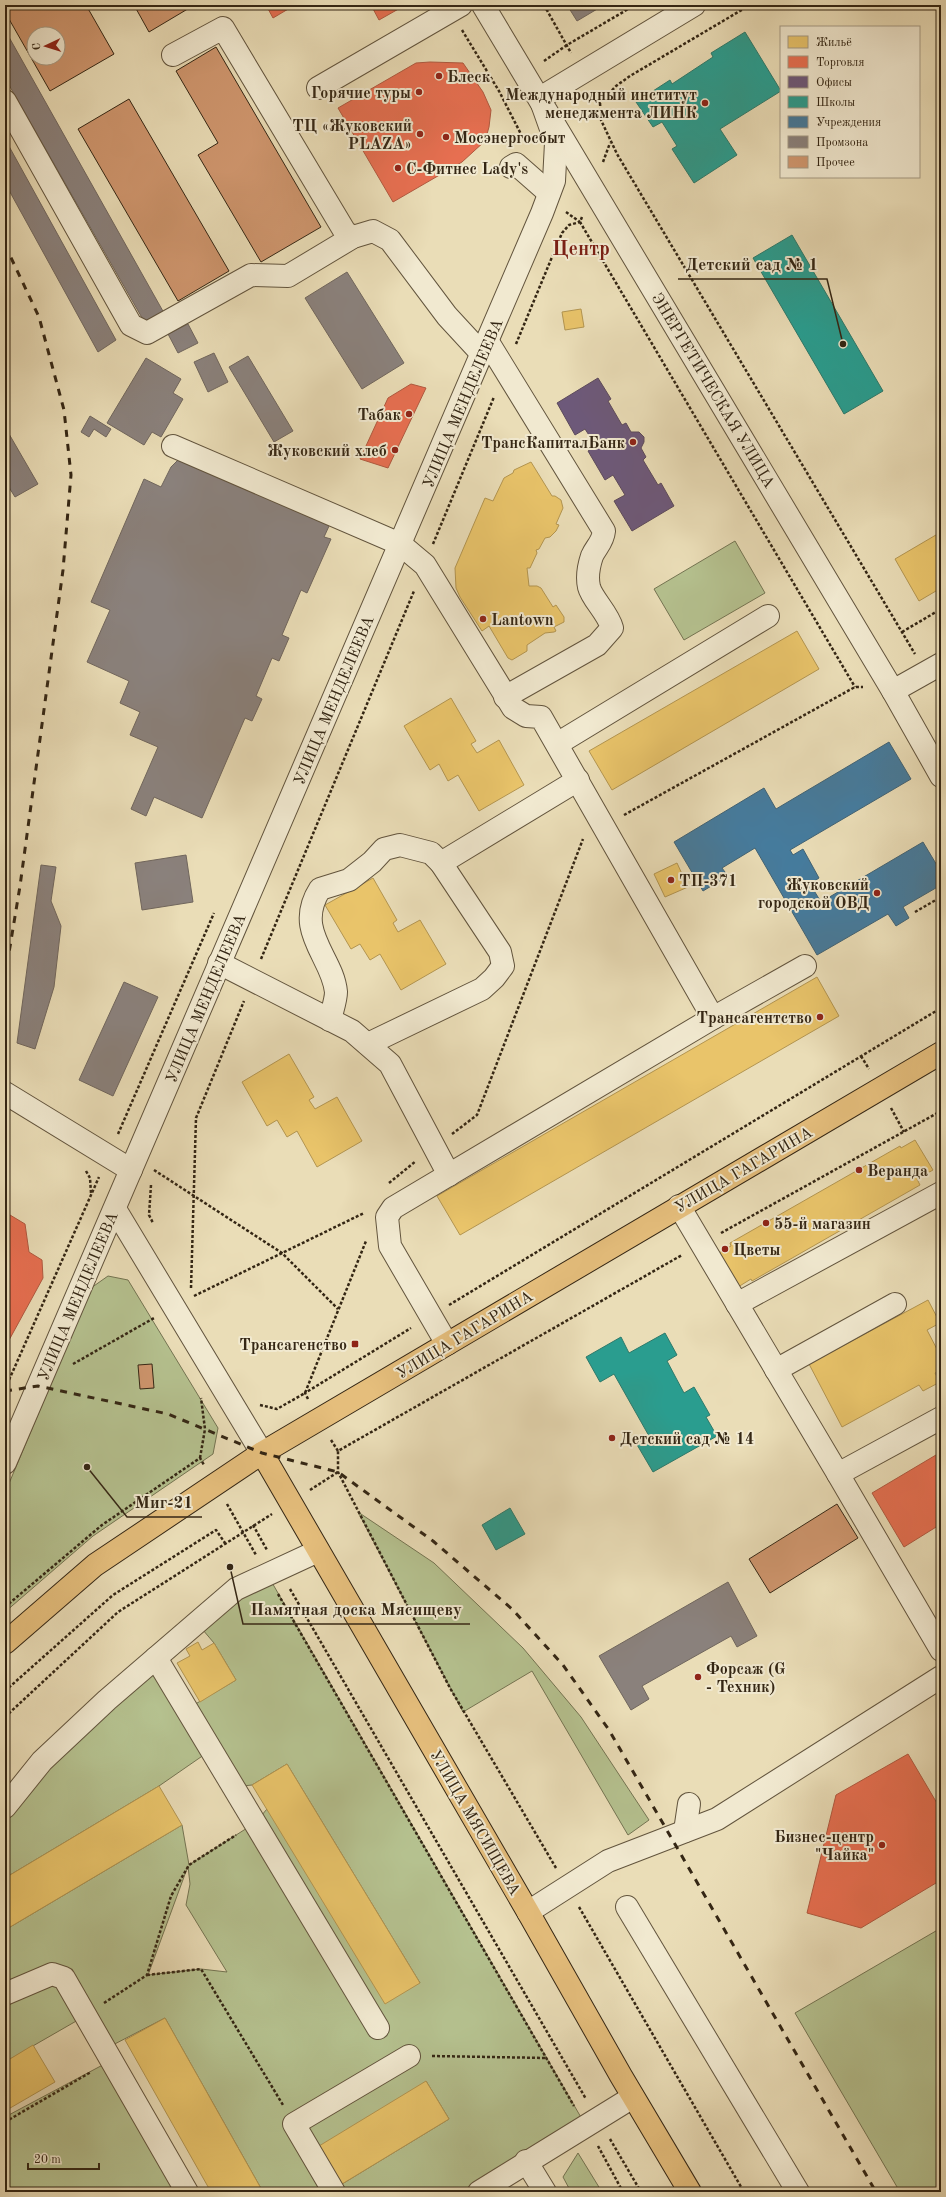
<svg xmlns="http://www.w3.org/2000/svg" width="946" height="2197" font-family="'Old Standard TT',serif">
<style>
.green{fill:#b5c18f;stroke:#747452;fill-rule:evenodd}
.homes{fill:#e9c46a;stroke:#b39550}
.shops{fill:#e76f51;stroke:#b1593f}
.offices{fill:#6d597a;stroke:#5c4a5b}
.schools{fill:#2a9d8f;stroke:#2d796a}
.public{fill:#457b9d;stroke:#406274}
.industry{fill:#8a817c;stroke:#70665d}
.building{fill:#cf966e;stroke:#342614;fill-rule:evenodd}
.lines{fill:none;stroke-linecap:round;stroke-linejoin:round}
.minor-casing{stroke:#62543d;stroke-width:24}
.major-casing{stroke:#342614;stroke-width:24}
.path{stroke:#342614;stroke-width:2.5;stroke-dasharray:3 2;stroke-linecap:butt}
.minor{stroke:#f1e9d0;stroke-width:22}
.major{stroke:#e5be7c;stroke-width:22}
.rail{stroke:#342614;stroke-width:3;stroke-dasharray:7 7;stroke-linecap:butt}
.poi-dot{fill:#8f2418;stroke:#f1e9d0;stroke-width:1.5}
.labels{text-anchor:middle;stroke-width:4;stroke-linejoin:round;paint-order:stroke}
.poi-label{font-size:16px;font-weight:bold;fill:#342614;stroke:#f1e9d0;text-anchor:start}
.street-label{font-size:16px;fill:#342614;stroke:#f1e9d0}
.district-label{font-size:20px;font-weight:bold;fill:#7a1f14;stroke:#f1e9d0}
.leader{fill:none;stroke:#342614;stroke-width:1.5}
.callout-dot{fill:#342614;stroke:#f1e9d0;stroke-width:1.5}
.callout-label{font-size:17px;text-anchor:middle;font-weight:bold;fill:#342614;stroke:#f1e9d0;stroke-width:4;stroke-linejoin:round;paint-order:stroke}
</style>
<rect width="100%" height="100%" fill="#eaddb7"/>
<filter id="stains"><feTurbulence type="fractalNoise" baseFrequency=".005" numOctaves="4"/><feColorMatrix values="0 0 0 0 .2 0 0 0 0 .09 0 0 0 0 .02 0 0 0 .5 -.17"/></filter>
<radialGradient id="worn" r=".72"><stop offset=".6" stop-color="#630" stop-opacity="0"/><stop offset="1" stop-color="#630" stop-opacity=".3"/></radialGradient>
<g class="green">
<polygon points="735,541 765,593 684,640 654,589"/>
<polygon points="108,1276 128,1280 218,1428 213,1454 93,1536 5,1612 5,1493 91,1288"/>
<polygon points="358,1512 434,1563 523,1648 581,1717 649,1820 628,1835 532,1671 463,1712"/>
<path d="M267,1574L586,2126L480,2192H263L165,2018L105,2049L85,2016L5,2062V1930L182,1825L189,1865L255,1823L267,1809L420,1983L287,1764L252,1785L233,1787L211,1750L159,1786L5,1878V1807L156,1658L187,1709L236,1680L214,1643L197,1623ZM188,1866L190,1884L186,1905L227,1972L201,1969L148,1975ZM426,2081L449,2119L342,2184L332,2188Z"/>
<polygon points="941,1928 941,2192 900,2192 795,2013"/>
<polygon points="112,2060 187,2192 5,2192 5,2117"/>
<polygon points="578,2153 602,2192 571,2192 563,2177"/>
</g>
<g class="homes">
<polygon points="581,309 584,327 565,330 562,312"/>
<polygon points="531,462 552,496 555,496 561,500 563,508 556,524 559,525 556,531 550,537 545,538 539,549 536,550 537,553 530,568 527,568 529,586 537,586 541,588 553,607 556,605 564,617 564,622 554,627 556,631 554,632 545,633 527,645 527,651 512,660 508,658 489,626 482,631 460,597 456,588 455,568 485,498 493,501 504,478 513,473 514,470"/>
<polygon points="941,532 941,588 919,601 895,559"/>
<polygon points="797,631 819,669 612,790 589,751"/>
<polygon points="451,698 476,741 471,744 477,753 499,740 524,785 479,811 458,775 448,781 439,764 430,770 404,726"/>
<polygon points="677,863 688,887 665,897 654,874"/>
<polygon points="373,878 397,920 393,923 398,932 420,920 446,964 401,990 380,954 370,960 360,944 351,949 325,905"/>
<polygon points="817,977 839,1016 460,1235 437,1196"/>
<polygon points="289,1054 314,1097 309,1100 315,1109 337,1097 362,1141 317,1167 297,1131 287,1137 277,1120 267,1126 242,1082"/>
<polygon points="915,1140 933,1170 917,1179 920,1185 752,1281 751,1279 738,1287 719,1253 731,1246 730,1243 900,1146 901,1148"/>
<polygon points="928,1300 940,1323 927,1330 941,1357 941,1370 935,1373 940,1382 923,1391 919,1385 842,1427 809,1364"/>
<polygon points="198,1642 202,1650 214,1643 236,1680 200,1702 177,1663 190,1656 186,1649"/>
<polygon points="287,1764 420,1983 385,2004 252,1785"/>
<polygon points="159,1786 182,1825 5,1930 5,1878"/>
<polygon points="165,2018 263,2192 211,2192 125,2040"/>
<polygon points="33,2045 55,2082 5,2111 5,2062"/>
<polygon points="426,2081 449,2119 342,2184 319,2146"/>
</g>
<g class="shops">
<polygon points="266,5 295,5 273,18"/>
<polygon points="371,5 401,5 402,7 379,20"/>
<polygon points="430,62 463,63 483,92 491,110 489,127 485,141 462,162 393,202 338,108 416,63"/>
<polygon points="411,384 426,388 388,468 360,459 388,398"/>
<polygon points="5,1212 25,1224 29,1252 42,1260 43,1278 8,1342 5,1342"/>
<polygon points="941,1452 941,1524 904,1547 872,1493"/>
<polygon points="908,1754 941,1810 941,1880 861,1928 807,1913 836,1795"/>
</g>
<polygon class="offices" points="598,378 611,399 608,401 622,425 626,423 631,432 639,432 644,437 644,442 641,448 646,457 643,460 658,485 661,483 674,506 632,531 614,501 625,495 613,475 605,480 588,451 596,446 585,429 575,435 557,403"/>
<g class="schools">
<polygon points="745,32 781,91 720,129 737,155 694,183 672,149 677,146 662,122 653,127 636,102 670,80 672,84 713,57 711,53"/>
<polygon points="792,235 883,391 844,414 753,258"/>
<polygon points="665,1333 677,1355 667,1361 684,1393 694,1387 710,1415 706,1417 717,1436 653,1472 636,1443 649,1436 614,1374 600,1382 586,1357 621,1337 629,1353"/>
<polygon points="510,1508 525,1534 496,1550 482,1525"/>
</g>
<polygon class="public" points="889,742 911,779 790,850 793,855 803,849 819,878 810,884 821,902 923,842 941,872 941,885 903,907 909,918 896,926 888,914 817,955 755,848 722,868 728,876 703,891 674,842 764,788 776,809"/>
<g class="industry">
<polygon points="567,5 604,5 577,21"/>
<polygon points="5,30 164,313 145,323 5,78"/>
<polygon points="5,139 116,340 98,352 5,183"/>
<polygon points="347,272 404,363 362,389 305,298"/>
<polygon points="188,324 198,343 178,353 168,334"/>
<polygon points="214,353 228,382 208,392 194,362"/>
<polygon points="248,356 293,431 274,442 229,367"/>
<polygon points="146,358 181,379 173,393 183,399 161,437 152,432 144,445 107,423"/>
<polygon points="90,416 111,429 106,437 94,429 89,437 81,432"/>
<polygon points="5,427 38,484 15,497 5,481"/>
<polygon points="178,460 335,513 324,537 331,539 307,593 301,590 282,635 289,638 279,661 272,658 256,696 262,699 252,721 245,718 202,818 154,797 146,816 131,809 158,747 130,735 140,712 120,703 129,681 87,662 110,610 91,602 144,479 161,487 171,467"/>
<polygon points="186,855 193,902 142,910 135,863"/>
<polygon points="41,865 56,867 51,901 61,926 54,987 35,1049 17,1043"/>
<polygon points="124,982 158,997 113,1096 79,1080"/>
<polygon points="728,1582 757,1636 737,1647 731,1636 642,1686 649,1699 631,1710 599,1656"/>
</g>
<g class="building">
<path d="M5,5H86L114,54L50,91L5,12ZM34,34H58V58H34Z"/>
<polygon points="134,5 190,5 191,7 149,32"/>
<polygon points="216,47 321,227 261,262 198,155 218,143 176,71"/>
<polygon points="129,99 229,271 178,301 78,129"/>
<polygon points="152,1364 154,1388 140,1389 138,1365"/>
<polygon points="837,1504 858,1538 770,1593 749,1559"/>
</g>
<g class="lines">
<g class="minor-casing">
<g id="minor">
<polyline points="483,5 893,691 941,776"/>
<polyline points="173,55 223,28 345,232 353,237"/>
<polyline points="318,88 461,5"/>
<polyline points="540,98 694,5"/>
<polyline points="5,101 131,325 147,333 251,275 288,276 353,237 373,231 390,240 447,316 483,355"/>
<polyline points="511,167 516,164 549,193"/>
<path d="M488,342L604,531C603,542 596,547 592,556C589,565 587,578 589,587C592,599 608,613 612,628L597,645L505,697"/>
<polyline points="173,446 400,544 425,565 513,708 526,716 541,717 713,1018"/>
<polyline points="893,691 941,664"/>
<polyline points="557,744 768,616"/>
<polyline points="441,863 578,780"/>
<polyline points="219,963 352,1031 390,1064 449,1175"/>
<path d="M330,1020C332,1011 336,1000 336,992C333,957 293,931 320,889L349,880L372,862L384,849L400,845L431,853L441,863L500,952L503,966L494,978L482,989L368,1044"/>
<polyline points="5,1093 131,1170"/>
<polyline points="679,1206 838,1474 941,1418"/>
<polyline points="115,1209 262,1453"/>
<polyline points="737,1304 941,1193"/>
<polyline points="447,1344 390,1246 387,1217 393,1208 713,1018 805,966"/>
<polyline points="776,1370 895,1304"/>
<polyline points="5,1463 542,213 554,181 556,143 540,98"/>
<polyline points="838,1474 941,1650"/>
<polyline points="156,1658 378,2028"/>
<polyline points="5,1807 42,1761 107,1700 236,1589 318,1551"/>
<polyline points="685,1831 689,1804"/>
<polyline points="627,1907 798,2192"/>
<polyline points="528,1912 608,1861 717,1819 941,1677"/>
<polyline points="5,1994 52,1974 64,1978 187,2192"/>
<polyline points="526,2161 545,2192"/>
<polyline points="334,2192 294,2124 409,2056"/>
<polyline points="479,2192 633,2097"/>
</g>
</g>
<g class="major-casing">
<g id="major">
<polyline points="262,1453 528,1912 621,2076 690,2192"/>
<polyline points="5,1643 95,1565 262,1453 941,1053"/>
</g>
</g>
<g class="path">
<polyline points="544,5 571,53"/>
<polyline points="462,30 499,91 525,142"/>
<polyline points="544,61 567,45 635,5"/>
<polyline points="594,92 600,103 616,86 630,76 750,5"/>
<polyline points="600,103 601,120 617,154 915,654"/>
<polyline points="603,162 610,143"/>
<polyline points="566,212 580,222"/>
<polyline points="582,217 580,222 855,687"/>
<polyline points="516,344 562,233 569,225 580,222"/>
<polyline points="433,544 494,397"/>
<polyline points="902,632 941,609"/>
<polyline points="624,815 855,687 863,687"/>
<polyline points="915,912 941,897"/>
<polyline points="261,959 414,591"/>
<polyline points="861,1056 869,1069"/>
<polyline points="891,1108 904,1132"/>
<polyline points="118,1134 214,913"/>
<polyline points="452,1134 477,1115 583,839"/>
<polyline points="154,1170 282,1253 338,1309"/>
<polyline points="86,1171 90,1178 91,1193"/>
<polyline points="389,1183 416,1161"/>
<polyline points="151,1185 149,1215 153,1223"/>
<polyline points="721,1233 941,1111"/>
<polyline points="191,1288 196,1118 244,1001"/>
<polyline points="194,1296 364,1213"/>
<polyline points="449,1305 941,1008"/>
<polyline points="73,1364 154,1318"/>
<polyline points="5,1389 99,1177"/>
<polyline points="308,1399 305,1393 411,1328"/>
<polyline points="260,1405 277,1409 305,1393 366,1241"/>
<polyline points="331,1440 338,1451"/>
<polyline points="200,1458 205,1429 201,1398"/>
<polyline points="310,1490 338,1472"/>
<polyline points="227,1504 256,1555"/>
<polyline points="253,1525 267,1550"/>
<polyline points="290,1589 586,2099"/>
<polyline points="278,1594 574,2106"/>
<polyline points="5,1607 102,1525 200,1458 204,1465"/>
<polyline points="5,1691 113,1595 216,1530 225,1543"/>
<polyline points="5,1717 118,1612 272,1514"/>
<polyline points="556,1868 450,1688 338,1472 338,1451 682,1255"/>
<polyline points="579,1907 744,2192"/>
<polyline points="147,1975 201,1969 283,2105"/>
<polyline points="104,2003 147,1975 171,1896 189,1865 236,1835"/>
<polyline points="432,2056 547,2058"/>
<polyline points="5,2122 91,2072"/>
<polyline points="610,2139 641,2192"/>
<polyline points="598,2146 623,2192"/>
</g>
<use href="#minor" class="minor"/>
<use href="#major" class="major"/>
<g class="rail">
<polyline points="5,245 39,317 64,410 71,475 63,570 20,886 5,977"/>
<polyline points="5,1391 38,1386 168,1414 262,1453 338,1472 433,1541 512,1609 563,1665 609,1730 876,2192"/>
</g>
</g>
<g class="poi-dot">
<circle cx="439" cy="76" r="4"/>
<circle cx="419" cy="92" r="4"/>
<circle cx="705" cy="103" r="4"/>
<circle cx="420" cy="134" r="4"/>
<circle cx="446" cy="137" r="4"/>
<circle cx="398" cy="168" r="4"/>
<circle cx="409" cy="414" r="4"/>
<circle cx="633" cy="442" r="4"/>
<circle cx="395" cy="450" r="4"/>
<circle cx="483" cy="619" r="4"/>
<circle cx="671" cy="880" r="4"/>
<circle cx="877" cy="893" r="4"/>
<circle cx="820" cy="1017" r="4"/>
<circle cx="859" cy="1170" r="4"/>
<circle cx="766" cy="1223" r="4"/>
<circle cx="725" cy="1249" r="4"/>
<rect x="351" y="1340" width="8" height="8" rx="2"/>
<circle cx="612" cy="1438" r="4"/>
<circle cx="698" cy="1677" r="4"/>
<circle cx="882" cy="1845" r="4"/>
</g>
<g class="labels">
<g class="poi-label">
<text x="447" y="82">Блеск</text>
<text x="411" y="98" text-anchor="end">Горячие туры</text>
<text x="697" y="100" text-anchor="end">Международный институт<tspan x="697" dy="18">менеджмента ЛИНК</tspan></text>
<text x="412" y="131" text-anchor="end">ТЦ «Жуковский<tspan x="412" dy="18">PLAZA»</tspan></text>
<text x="454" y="143">Мосэнергосбыт</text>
<text x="406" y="174">С-Фитнес Lady's</text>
<text x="401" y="420" text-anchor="end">Табак</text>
<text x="625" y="448" text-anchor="end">ТрансКапиталБанк</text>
<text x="387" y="456" text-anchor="end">Жуковский хлеб</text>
<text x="491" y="625">Lantown</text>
<text x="679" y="886">ТП-371</text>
<text x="869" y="890" text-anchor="end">Жуковский<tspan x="869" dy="18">городской ОВД</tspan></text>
<text x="812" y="1023" text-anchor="end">Трансагентство</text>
<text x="867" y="1176">Веранда</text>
<text x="774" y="1229">55-й магазин</text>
<text x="733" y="1255">Цветы</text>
<text x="347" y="1350" text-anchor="end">Трансагенство</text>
<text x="620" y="1444">Детский сад № 14</text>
<text x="706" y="1674">Форсаж (G<tspan x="706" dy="18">- Техник)</tspan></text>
<text x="874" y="1842" text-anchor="end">Бизнес-центр<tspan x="874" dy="18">"Чайка"</tspan></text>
</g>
<g class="street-label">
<text transform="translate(714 390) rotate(59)" y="6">ЭНЕРГЕТИЧЕСКАЯ УЛИЦА</text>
<text transform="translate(462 403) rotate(-67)" y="6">УЛИЦА МЕНДЕЛЕЕВА</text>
<text transform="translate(333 700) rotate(-67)" y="6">УЛИЦА МЕНДЕЛЕЕВА</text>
<text transform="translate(205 998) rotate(-67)" y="6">УЛИЦА МЕНДЕЛЕЕВА</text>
<text transform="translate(743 1169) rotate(-30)" y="6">УЛИЦА ГАГАРИНА</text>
<text transform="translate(77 1296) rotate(-67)" y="6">УЛИЦА МЕНДЕЛЕЕВА</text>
<text transform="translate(464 1334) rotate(-31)" y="6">УЛИЦА ГАГАРИНА</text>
<text transform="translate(476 1822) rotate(60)" y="6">УЛИЦА МЯСИЩЕВА</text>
</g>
<g class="district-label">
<text x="581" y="255">Центр</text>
</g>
</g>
<path class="leader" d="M843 344L827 279H678M87 1467L127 1517H202M230 1567L243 1624H470"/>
<g class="callout-dot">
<circle cx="843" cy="344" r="4"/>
<circle cx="87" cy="1467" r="4"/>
<circle cx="230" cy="1567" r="4"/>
</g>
<g class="callout-label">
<text x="752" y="270">Детский сад № 1</text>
<text x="164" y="1508">Миг-21</text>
<text x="356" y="1615">Памятная доска Мясищеву</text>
</g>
<rect width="946" height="2197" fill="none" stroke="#eaddb7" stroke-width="20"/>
<rect x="6" y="6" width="934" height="2185" fill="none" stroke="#342614" stroke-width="2"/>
<rect x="10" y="10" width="926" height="2177" fill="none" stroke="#342614"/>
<rect x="780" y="26" width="140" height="152" fill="#f1e9d0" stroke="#a59b85"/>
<rect x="788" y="36" width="20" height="12" fill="#e9c46a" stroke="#a59b85"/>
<text x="816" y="46" font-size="12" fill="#342614">Жильё</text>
<rect x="788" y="56" width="20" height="12" fill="#e76f51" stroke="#a59b85"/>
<text x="816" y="66" font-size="12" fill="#342614">Торговля</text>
<rect x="788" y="76" width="20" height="12" fill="#6d597a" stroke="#a59b85"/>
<text x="816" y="86" font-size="12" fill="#342614">Офисы</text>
<rect x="788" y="96" width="20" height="12" fill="#2a9d8f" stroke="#a59b85"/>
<text x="816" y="106" font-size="12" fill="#342614">Школы</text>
<rect x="788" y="116" width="20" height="12" fill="#457b9d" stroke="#a59b85"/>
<text x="816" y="126" font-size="12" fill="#342614">Учреждения</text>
<rect x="788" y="136" width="20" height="12" fill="#8a817c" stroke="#a59b85"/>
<text x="816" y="146" font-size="12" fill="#342614">Промзона</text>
<rect x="788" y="156" width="20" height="12" fill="#cf966e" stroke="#a59b85"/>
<text x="816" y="166" font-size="12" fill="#342614">Прочее</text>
<g transform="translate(46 46) rotate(266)"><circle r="19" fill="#f1e9d0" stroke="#a59b85"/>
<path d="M0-3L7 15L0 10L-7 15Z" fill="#8f2418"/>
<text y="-6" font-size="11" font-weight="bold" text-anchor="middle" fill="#342614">С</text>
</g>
<path d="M28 2163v6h71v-6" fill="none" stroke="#342614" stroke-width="2"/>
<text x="34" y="2163" font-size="12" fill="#342614" stroke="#f1e9d0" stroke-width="3" paint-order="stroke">20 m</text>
<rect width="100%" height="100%" filter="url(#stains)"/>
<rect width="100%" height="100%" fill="url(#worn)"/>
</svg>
